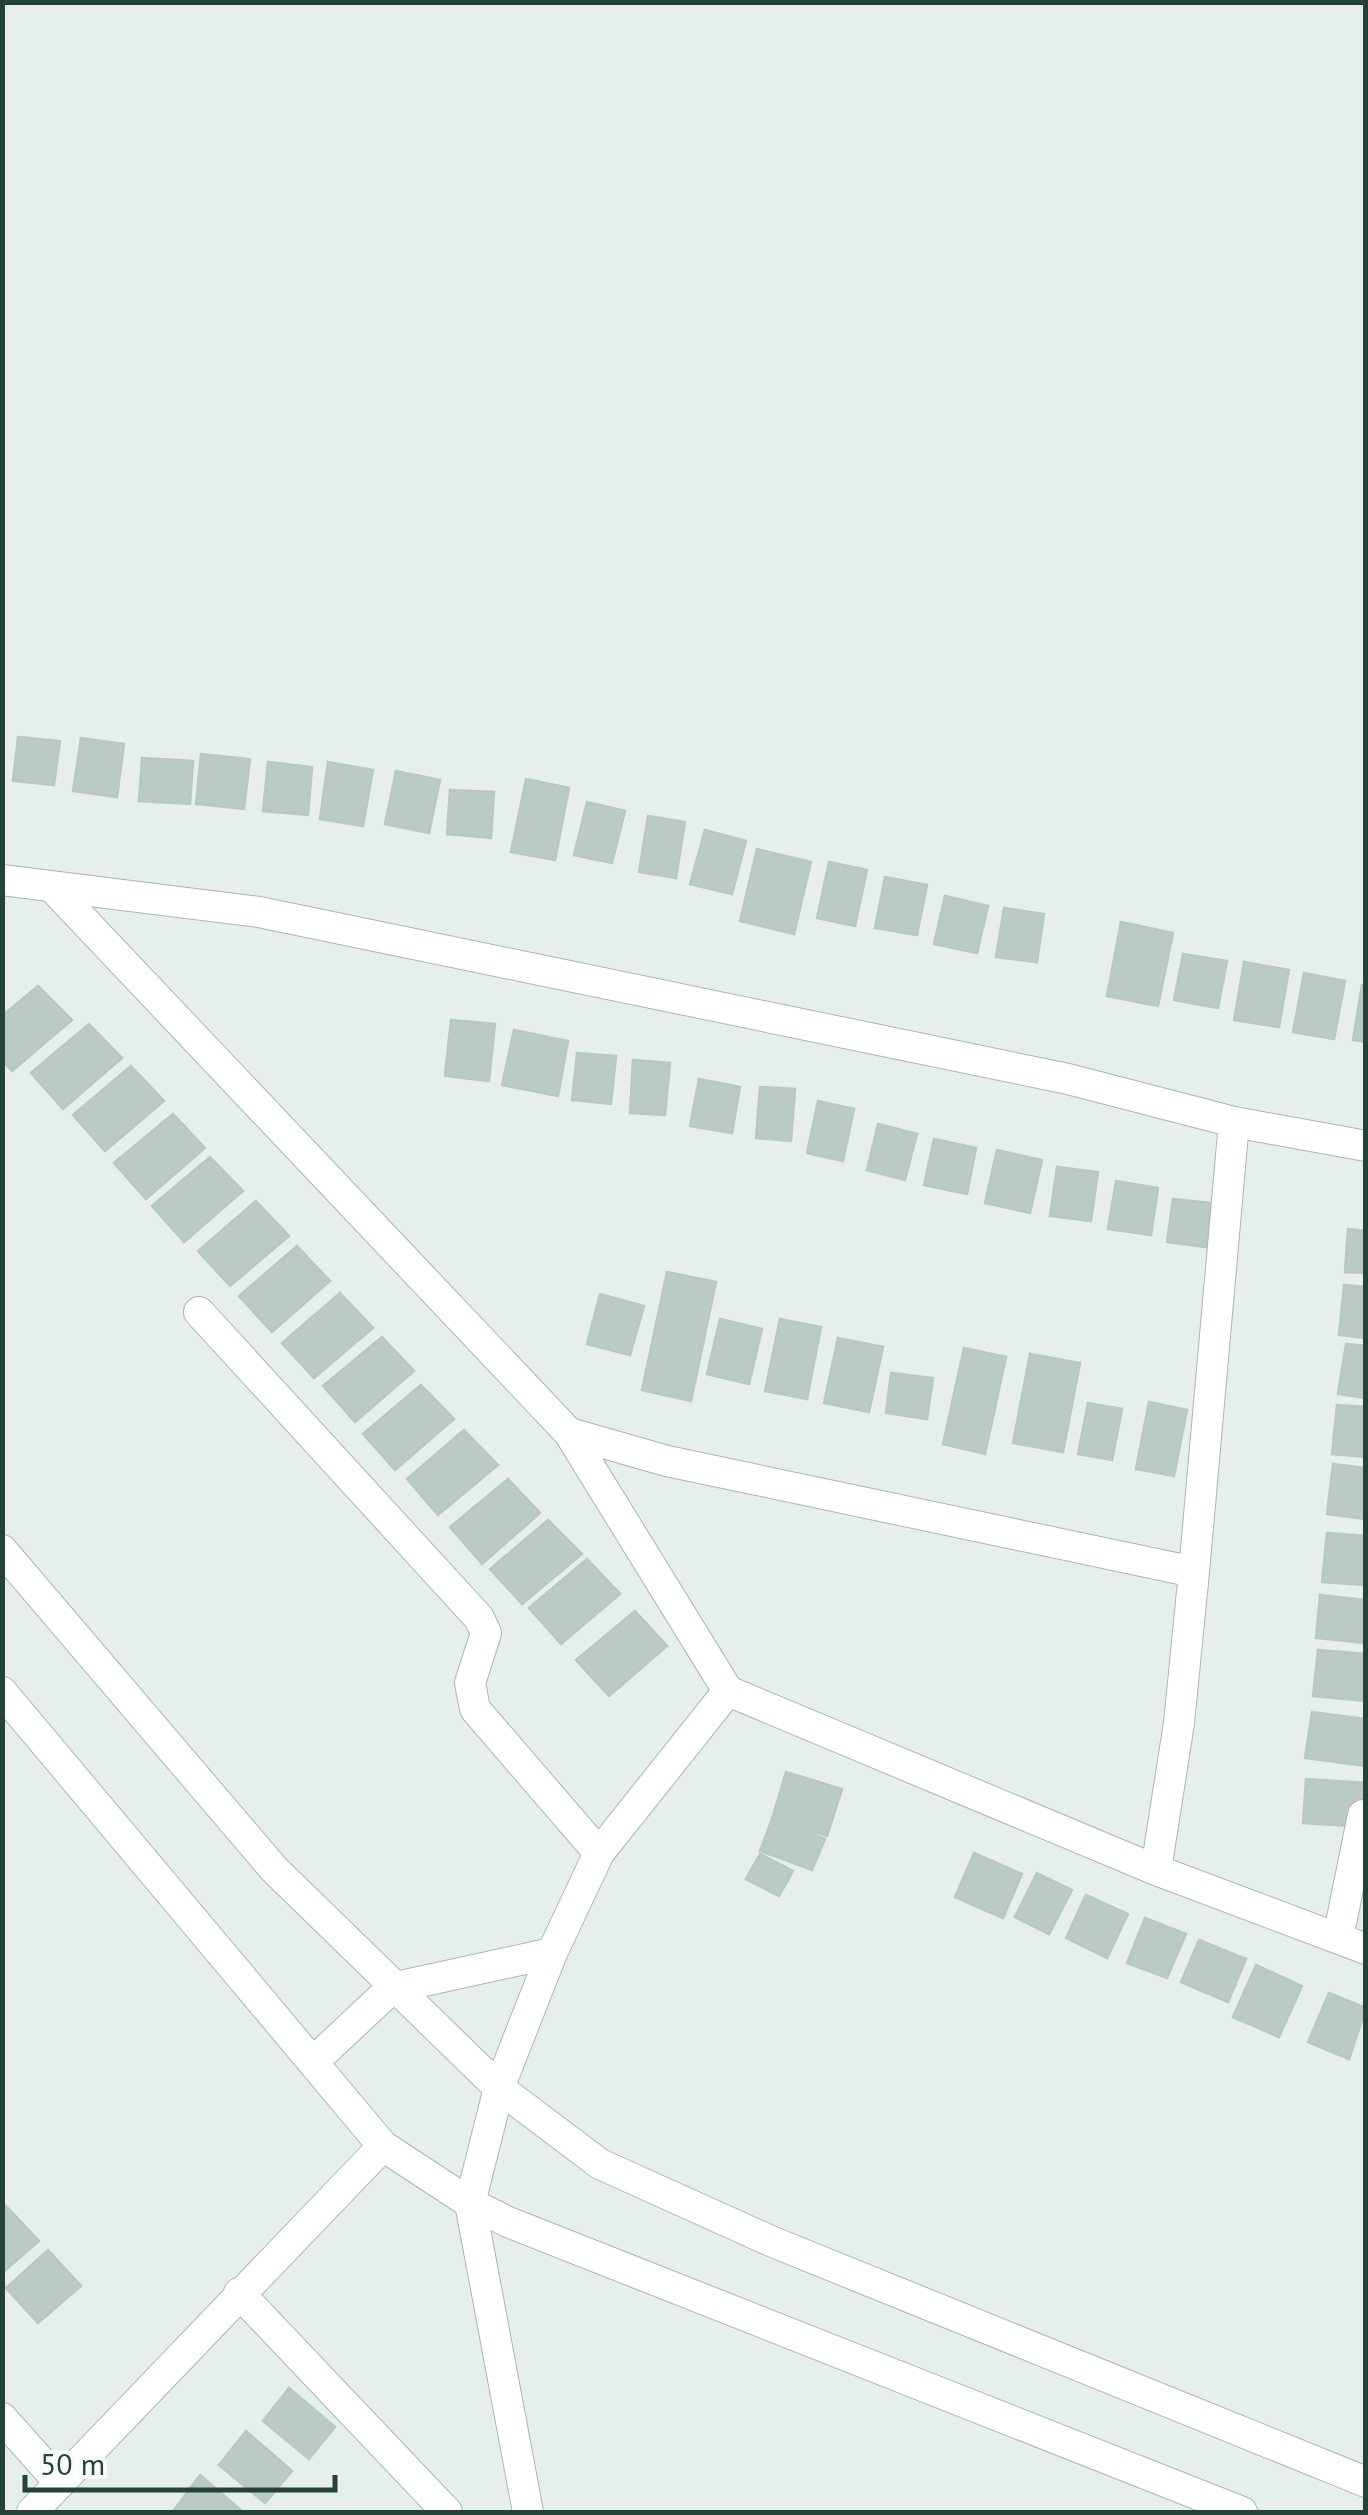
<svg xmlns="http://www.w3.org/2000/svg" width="1368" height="2515" font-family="'PT Sans',sans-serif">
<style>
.building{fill:#bbcac4;stroke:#b8c9c2;stroke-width:2.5}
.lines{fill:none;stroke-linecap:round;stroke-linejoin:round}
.street-casing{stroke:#a8b8b2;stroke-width:32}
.street{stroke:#fff;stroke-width:30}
</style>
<rect width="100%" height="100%" fill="#e6efeb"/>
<g class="building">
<polygon points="18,737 60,741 54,785 13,781"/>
<polygon points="81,738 124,744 117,797 73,791"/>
<polygon points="201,754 250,759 244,809 196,804"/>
<polygon points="142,758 193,761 190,804 139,801"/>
<polygon points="268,762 312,767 308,815 263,811"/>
<polygon points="328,762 373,770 363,826 320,819"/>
<polygon points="396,771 440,780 429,833 385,824"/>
<polygon points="526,779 569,788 555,860 511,852"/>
<polygon points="450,790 494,792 491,838 447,834"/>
<polygon points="587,802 625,811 612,863 574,855"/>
<polygon points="648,816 685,822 676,878 639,872"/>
<polygon points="705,830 746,841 732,894 690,884"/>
<polygon points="757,849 811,862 794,934 740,921"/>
<polygon points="829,862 867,870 855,926 817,918"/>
<polygon points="885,877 927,885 917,935 875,928"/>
<polygon points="945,896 988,906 977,953 934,944"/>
<polygon points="1004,908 1044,914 1037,962 996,957"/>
<polygon points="1121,922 1173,933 1158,1006 1107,996"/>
<polygon points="1183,954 1227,961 1218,1008 1174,1000"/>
<polygon points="1244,962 1289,970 1279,1027 1234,1020"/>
<polygon points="1304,973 1345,981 1334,1039 1293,1032"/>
<polygon points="1362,985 1366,986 1366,1042 1353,1040"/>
<polygon points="38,986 72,1020 12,1071 2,1060 2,1016"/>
<polygon points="451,1020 495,1024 489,1081 445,1076"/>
<polygon points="89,1024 122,1058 63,1109 31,1073"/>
<polygon points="514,1030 568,1041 558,1096 502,1085"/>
<polygon points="577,1053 616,1056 611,1104 572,1100"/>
<polygon points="633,1060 670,1063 665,1115 630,1113"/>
<polygon points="131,1066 164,1101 105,1151 73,1115"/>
<polygon points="699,1079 740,1087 732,1133 690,1126"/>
<polygon points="760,1087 795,1089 791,1141 756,1138"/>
<polygon points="818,1101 854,1109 843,1161 807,1153"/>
<polygon points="173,1114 205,1148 146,1199 114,1163"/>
<polygon points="878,1124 917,1134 905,1180 867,1170"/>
<polygon points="934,1139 976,1148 967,1194 924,1185"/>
<polygon points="997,1150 1042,1160 1030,1213 985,1203"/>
<polygon points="210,1157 243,1191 184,1242 152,1206"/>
<polygon points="1057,1167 1098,1172 1091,1221 1050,1216"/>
<polygon points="1116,1181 1158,1188 1151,1235 1108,1229"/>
<polygon points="1173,1199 1212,1203 1206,1247 1167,1242"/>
<polygon points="256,1201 289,1236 230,1286 198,1251"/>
<polygon points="1348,1229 1366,1231 1366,1273 1345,1272"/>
<polygon points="297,1246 330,1281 272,1332 239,1296"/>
<polygon points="667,1272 716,1282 691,1401 642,1390"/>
<polygon points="1344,1285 1366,1287 1366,1338 1339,1335"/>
<polygon points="340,1293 373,1328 314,1378 282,1343"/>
<polygon points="600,1294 644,1306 630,1355 587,1344"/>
<polygon points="720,1319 762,1329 749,1384 707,1374"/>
<polygon points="780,1319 821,1327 807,1399 765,1391"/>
<polygon points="382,1337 414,1371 355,1422 323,1386"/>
<polygon points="838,1338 883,1347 869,1412 824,1403"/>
<polygon points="1346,1344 1366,1346 1366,1398 1338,1394"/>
<polygon points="964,1348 1006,1357 985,1454 943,1444"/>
<polygon points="1030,1354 1080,1363 1063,1452 1013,1443"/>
<polygon points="891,1373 933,1378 927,1419 886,1413"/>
<polygon points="421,1385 454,1419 395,1470 363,1434"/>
<polygon points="1149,1402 1187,1410 1174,1476 1136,1469"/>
<polygon points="1088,1403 1122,1409 1112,1460 1078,1454"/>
<polygon points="1337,1405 1366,1407 1366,1457 1332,1454"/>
<polygon points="464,1430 498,1465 438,1515 407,1479"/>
<polygon points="1333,1464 1366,1468 1366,1519 1327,1514"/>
<polygon points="508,1479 540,1513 482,1564 450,1527"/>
<polygon points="548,1520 582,1554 522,1604 490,1569"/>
<polygon points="1327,1533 1366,1536 1366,1585 1322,1582"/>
<polygon points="587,1559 620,1594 561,1644 529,1608"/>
<polygon points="1320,1595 1366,1600 1366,1643 1316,1638"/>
<polygon points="635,1611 667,1646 609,1696 576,1660"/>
<polygon points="1318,1650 1366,1654 1366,1701 1313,1696"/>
<polygon points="1312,1712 1366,1719 1366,1766 1305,1758"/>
<polygon points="786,1772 842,1789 827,1836 772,1819"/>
<polygon points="1306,1779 1366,1783 1365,1827 1303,1823"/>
<polygon points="772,1819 825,1839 812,1870 760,1851"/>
<polygon points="974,1853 1022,1874 1003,1918 955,1897"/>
<polygon points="760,1854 793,1871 779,1896 746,1879"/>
<polygon points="1037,1873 1072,1890 1049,1934 1015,1917"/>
<polygon points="1086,1895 1128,1914 1107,1958 1066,1938"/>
<polygon points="1145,1918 1186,1934 1167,1978 1127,1963"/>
<polygon points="1199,1940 1246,1959 1228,2002 1181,1982"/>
<polygon points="1256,1965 1302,1986 1279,2037 1233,2017"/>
<polygon points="1329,1993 1366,2008 1349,2059 1308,2042"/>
<polygon points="6,2206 39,2241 2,2273 2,2209"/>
<polygon points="48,2250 81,2286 38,2323 6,2288"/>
<polygon points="289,2388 335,2427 309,2459 263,2421"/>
<polygon points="246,2431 292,2471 265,2503 219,2465"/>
<polygon points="200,2475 243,2512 174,2510"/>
</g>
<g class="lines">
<g class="street-casing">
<g id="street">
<polyline points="2,880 259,912 1068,1079 1234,1122 1366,1146"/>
<polyline points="53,888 569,1433"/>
<polyline points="1234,1122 1194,1572 667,1461 569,1433 728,1691 1156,1870 1366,1949"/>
<polyline points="199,1312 479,1618 486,1633 470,1683 475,1709 599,1853"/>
<polyline points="2,1550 274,1869 499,2088 600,2164 773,2242 1366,2482"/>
<polyline points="2,1692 383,2146 470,2203 508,2222 1242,2512"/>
<polyline points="1156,1870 1179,1723 1194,1572"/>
<polyline points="1338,1938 1363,1815"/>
<polyline points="313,2062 392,1988 552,1953"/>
<polyline points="239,2293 447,2512"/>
<polyline points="2,2418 60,2483"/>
<polyline points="32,2512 383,2146"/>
<polyline points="528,2512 470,2203 499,2088 552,1953 599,1853 728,1691"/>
</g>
</g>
<use href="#street" class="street"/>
</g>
<rect width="1368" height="2515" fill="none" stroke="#24423a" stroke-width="10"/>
<path d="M25 2475v15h310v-15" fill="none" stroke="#24423a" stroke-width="5"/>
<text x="40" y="2475" font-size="30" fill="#24423a" stroke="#f7fbf9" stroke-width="8" paint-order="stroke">50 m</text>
</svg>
